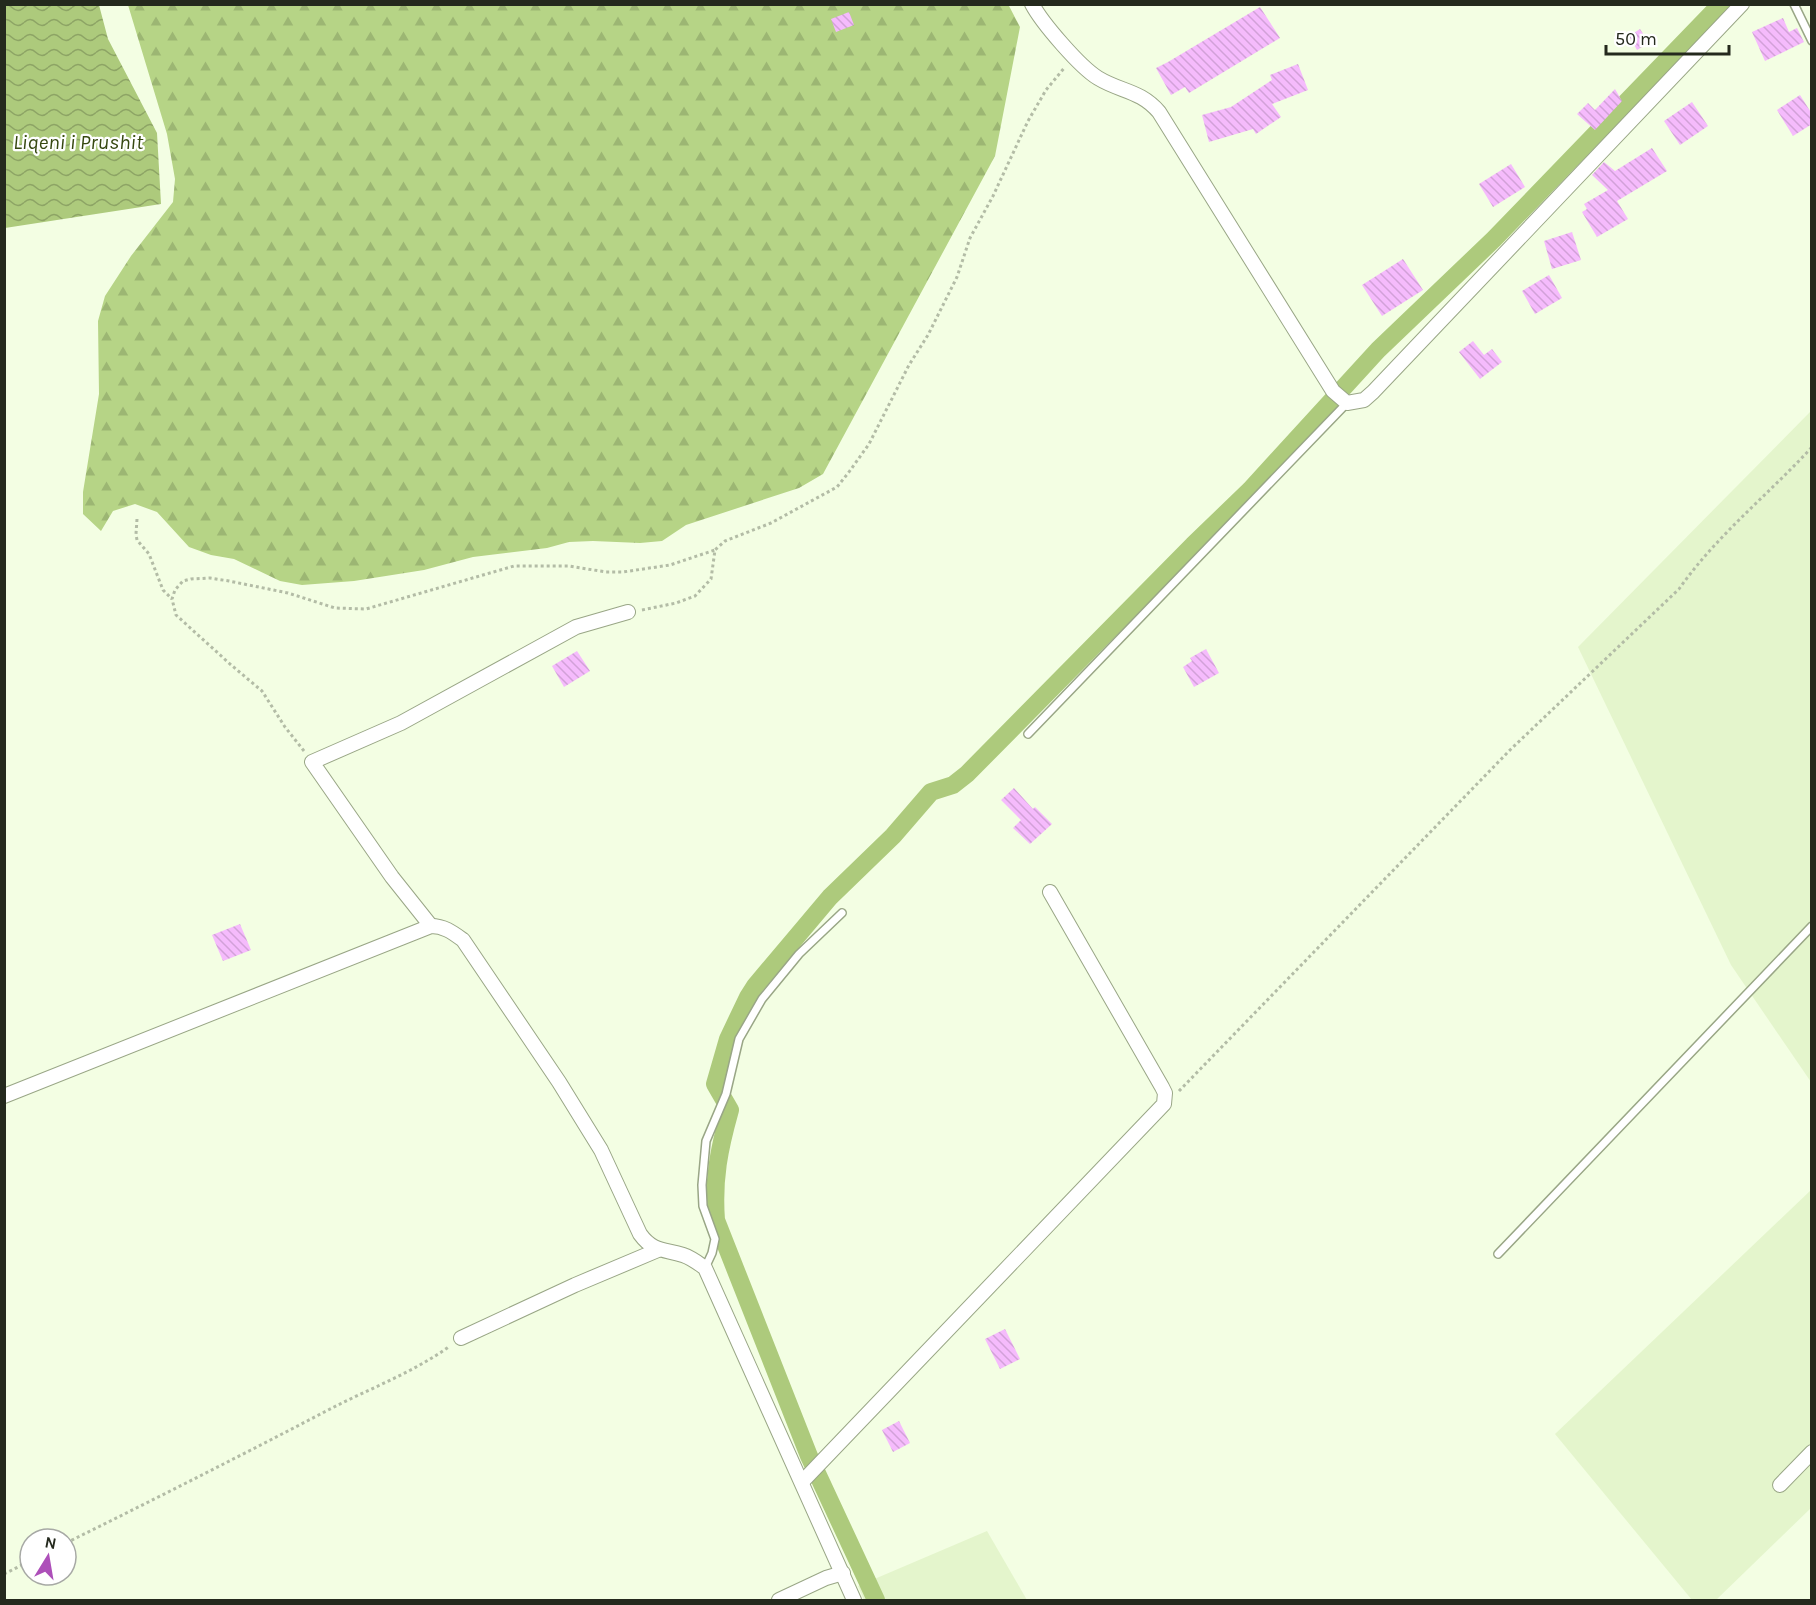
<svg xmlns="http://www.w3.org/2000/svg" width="1816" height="1605" font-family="Karla,sans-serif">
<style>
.built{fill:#e4f5cc}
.forest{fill:url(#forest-firs)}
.water{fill:url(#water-waves)}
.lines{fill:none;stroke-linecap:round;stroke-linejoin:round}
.canal{stroke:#adca7c;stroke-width:18}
.building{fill:url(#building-back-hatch)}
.lane-casing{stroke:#99a686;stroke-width:10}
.street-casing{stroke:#99a686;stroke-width:16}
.path{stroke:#b3bca6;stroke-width:3;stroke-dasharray:3 3;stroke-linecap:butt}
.lane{stroke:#fff;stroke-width:7}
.street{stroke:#fff;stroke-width:14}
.labels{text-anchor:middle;stroke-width:4.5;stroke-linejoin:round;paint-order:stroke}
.water-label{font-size:21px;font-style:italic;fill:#364810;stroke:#fff}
</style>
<defs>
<pattern id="forest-firs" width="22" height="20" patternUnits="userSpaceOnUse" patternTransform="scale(1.5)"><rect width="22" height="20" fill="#b6d486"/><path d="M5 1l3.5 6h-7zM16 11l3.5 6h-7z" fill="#9cb673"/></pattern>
<pattern id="water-waves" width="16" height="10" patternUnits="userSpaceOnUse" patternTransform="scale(1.5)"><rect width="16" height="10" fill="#adca7c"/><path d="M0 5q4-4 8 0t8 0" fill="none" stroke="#8da465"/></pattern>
<pattern id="building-back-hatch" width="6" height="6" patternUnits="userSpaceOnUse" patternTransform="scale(1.5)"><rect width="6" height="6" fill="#f5bbfc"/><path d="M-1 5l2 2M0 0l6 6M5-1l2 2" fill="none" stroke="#d2a1d8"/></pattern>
</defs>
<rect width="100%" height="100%" fill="#f3fee3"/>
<g class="built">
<polygon points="1811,411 1811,1082 1731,965 1578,647"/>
<polygon points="1811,1190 1811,1508 1716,1600 1692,1600 1555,1434"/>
<polygon points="987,1531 1027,1600 864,1600 858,1586"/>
</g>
<polygon class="forest" points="1008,4 1020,27 995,156 823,474 799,488 686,525 662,541 640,543 593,541 569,542 547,548 473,557 424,570 354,581 302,585 280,581 234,559 211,555 189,547 157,512 135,504 113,511 101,531 83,514 83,492 99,394 98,321 105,296 131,256 173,202 175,179 167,134 128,5"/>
<polygon class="water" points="5,4 99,5 108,39 157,133 161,204 5,228"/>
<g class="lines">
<path class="canal" d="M876,1600L809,1456L716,1220C713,1179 719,1149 730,1110L715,1084L728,1039L748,997L755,986L830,897L893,836L931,792L953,785L967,774L1193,545L1250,490L1378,350L1494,239L1721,4"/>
</g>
<g class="building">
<polygon points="1260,7 1280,38 1189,93 1185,87 1171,95 1156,68 1168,62"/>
<polygon points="849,12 854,25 836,32 831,19"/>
<polygon points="1783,18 1789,32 1797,28 1804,42 1765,61 1752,32"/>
<polygon points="1640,29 1649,43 1637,50 1629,36"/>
<polygon points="1298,64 1308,90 1272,104 1281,117 1256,134 1253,129 1209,142 1202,115 1231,107 1272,80 1270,75"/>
<polygon points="1615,89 1622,101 1595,130 1577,114 1588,103 1595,110"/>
<polygon points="1800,95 1812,114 1812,124 1793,136 1777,110"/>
<polygon points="1692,102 1708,126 1680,145 1664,121"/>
<polygon points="1652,148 1667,171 1617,201 1628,219 1597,237 1582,212 1587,209 1584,204 1608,190 1592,175 1604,162 1615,171"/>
<polygon points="1511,164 1525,187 1493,207 1479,184"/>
<polygon points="1572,232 1581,260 1552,269 1544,241"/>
<polygon points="1403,259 1423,290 1382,316 1362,285"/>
<polygon points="1549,275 1562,298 1535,314 1522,291"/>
<polygon points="1473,341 1484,355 1492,349 1502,362 1480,379 1459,352"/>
<polygon points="1206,649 1219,673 1194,687 1183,667 1192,661 1190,658"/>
<polygon points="577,651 590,671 564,687 552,666"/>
<polygon points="1014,788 1033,809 1035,807 1052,824 1030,844 1013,828 1021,820 1001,800"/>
<polygon points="240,924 251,950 223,961 212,935"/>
<polygon points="1005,1329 1020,1359 1000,1369 985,1339"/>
<polygon points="899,1421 910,1443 893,1452 882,1430"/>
</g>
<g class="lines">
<g class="lane-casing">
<g id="lane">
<polyline points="1794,4 1812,41"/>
<polyline points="1028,734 1347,403"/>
<polyline points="1498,1254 1812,926"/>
<polyline points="705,1268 712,1253 715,1239 703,1206 702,1185 706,1141 726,1094 739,1039 762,999 799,954 842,913"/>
</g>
</g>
<g class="street-casing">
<g id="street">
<path d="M1032,4C1042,23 1080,67 1098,78C1121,92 1140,90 1159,112L1333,391L1347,403L1364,400L1373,392L1742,4"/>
<polyline points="431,926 392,877 312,762 401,723 576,627 628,612"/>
<path d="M4,1096L431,926C444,926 452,932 463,940L559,1082L601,1150L640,1234C653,1252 664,1249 683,1255C692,1258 698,1263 705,1268L854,1600"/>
<polyline points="461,1338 575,1285 658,1250"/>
<polyline points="802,1482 1164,1104 1165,1093 1162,1087 1050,892"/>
<polyline points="1780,1485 1812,1452"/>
<polyline points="779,1600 826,1578 843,1573"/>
</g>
</g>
<g class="path">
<polyline points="137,519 136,534 137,540 149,554 163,590 172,599"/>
<polyline points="642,610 676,603 695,596 711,579 715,550 725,541 771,523 837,487 849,472 869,444 909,365 928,335 957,277 970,238 993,196 1028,121 1046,90 1065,67"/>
<polyline points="304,751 285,727 262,691 230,664 176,615 172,599 175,590 183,581 191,579 210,578 229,581 288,593 335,608 366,609 514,566 569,566 606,572 623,572 670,565 715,550"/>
<path d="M1179,1091L1510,750L1679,589C1717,535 1768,495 1812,447"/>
<path d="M66,1543C155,1499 244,1454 332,1408C371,1388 414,1372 450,1346"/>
<polyline points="4,1574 30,1561"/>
</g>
<use href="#lane" class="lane"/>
<use href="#street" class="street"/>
</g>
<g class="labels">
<g class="water-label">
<text x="78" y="149">Liqeni i Prushit</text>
</g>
</g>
<rect width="1816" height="1605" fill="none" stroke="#24291d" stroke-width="12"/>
<g transform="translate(48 1557) rotate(11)"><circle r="28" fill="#ffffff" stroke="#a7a9a5" stroke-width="1.5"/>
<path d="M0-4.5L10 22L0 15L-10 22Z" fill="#ad4fb9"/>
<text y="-9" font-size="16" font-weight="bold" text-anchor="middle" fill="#24291d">N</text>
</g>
<path d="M1606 45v9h123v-9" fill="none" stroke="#24291d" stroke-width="3"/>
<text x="1615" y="45" font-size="18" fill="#24291d" stroke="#ffffff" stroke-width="4.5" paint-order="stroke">50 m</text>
</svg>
